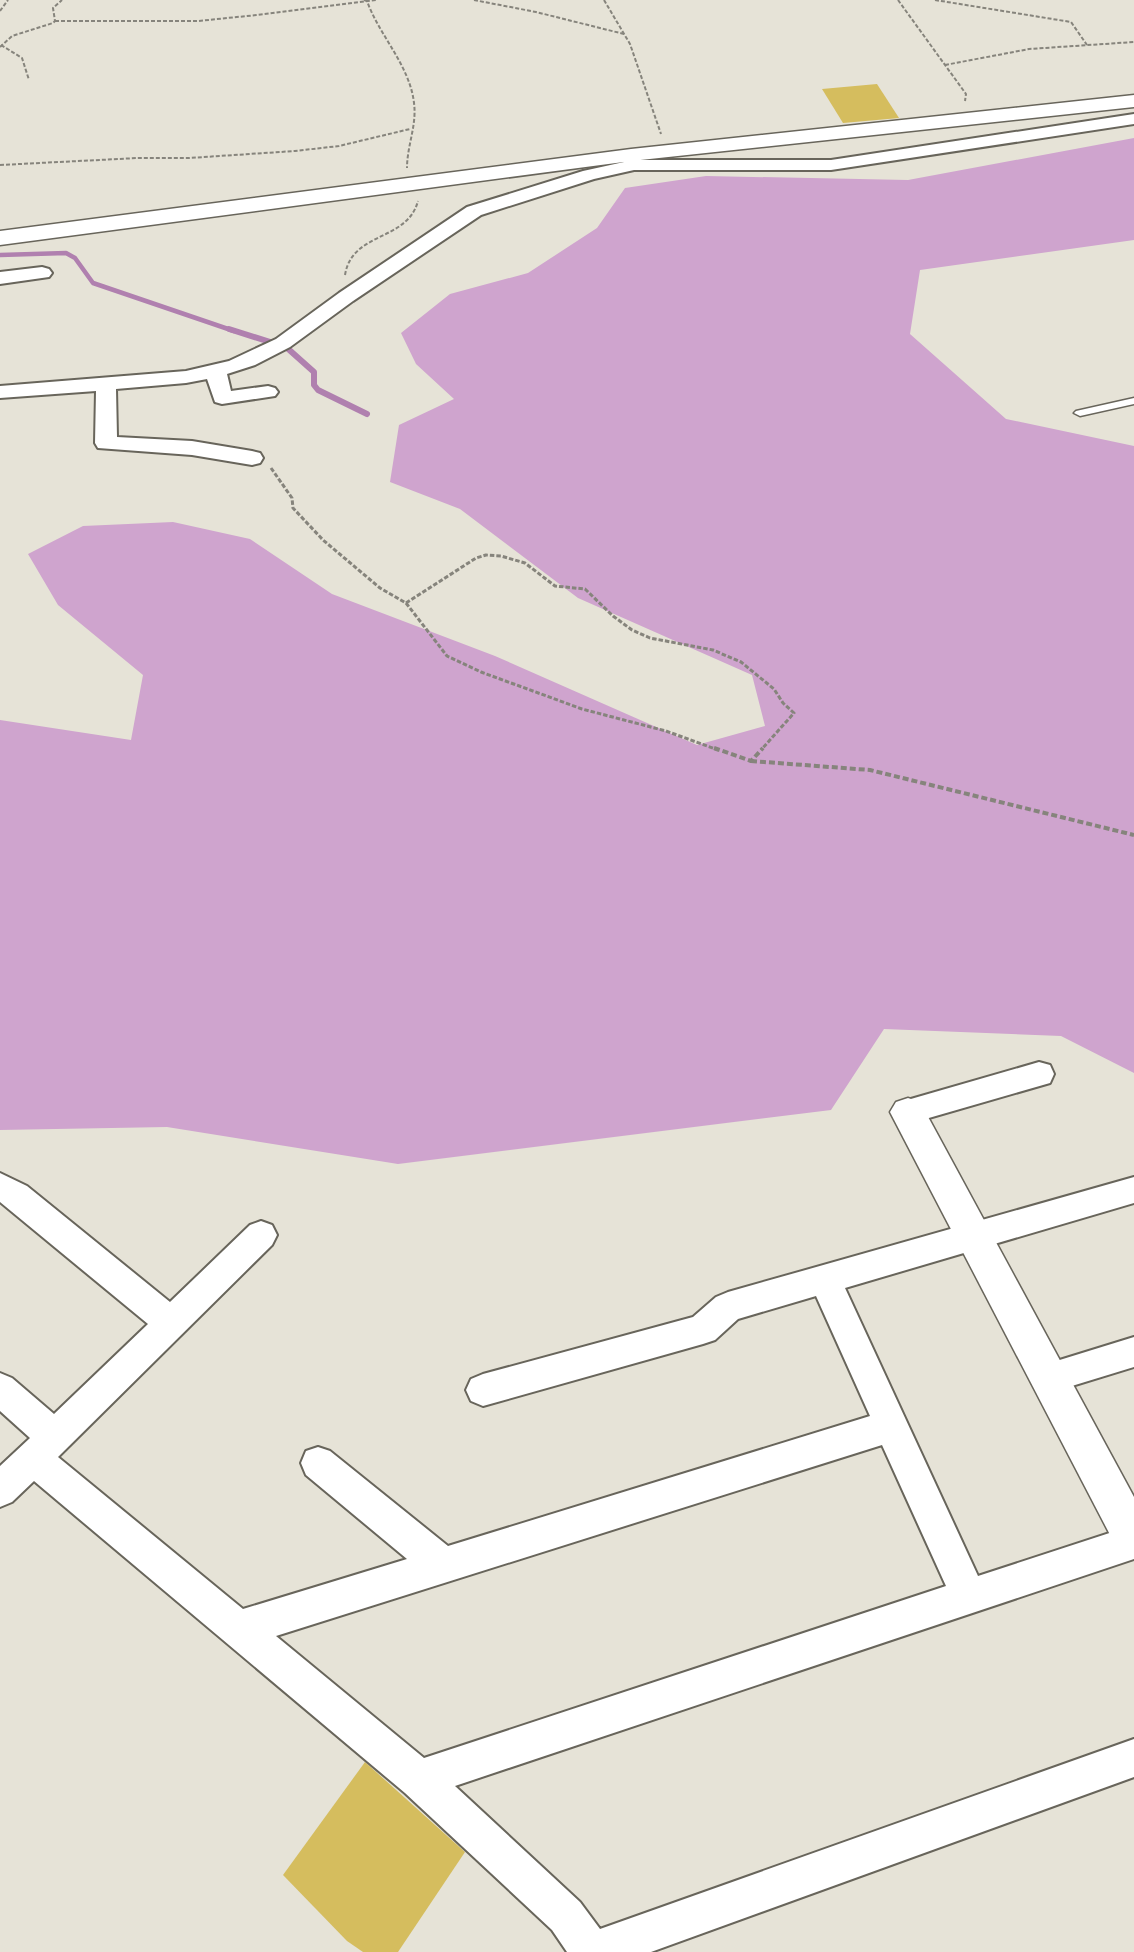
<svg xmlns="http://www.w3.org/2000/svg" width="1134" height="1952" font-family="'Archivo Narrow',sans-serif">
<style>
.green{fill:#cfa4ce}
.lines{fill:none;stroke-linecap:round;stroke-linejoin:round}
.stream-far1{stroke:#b080af;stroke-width:4.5}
.stream{stroke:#b080af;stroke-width:6}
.building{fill:#d5bd5e}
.lane-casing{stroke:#68655b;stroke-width:3}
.street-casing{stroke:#68655b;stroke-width:4}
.secondary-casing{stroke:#68655b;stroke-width:3}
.path-far2{stroke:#86847c;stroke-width:2;stroke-dasharray:4 2;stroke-linecap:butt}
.path-far1{stroke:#86847c;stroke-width:3;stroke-dasharray:4.5 2;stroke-linecap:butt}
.path{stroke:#86847c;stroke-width:4;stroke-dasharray:6 3;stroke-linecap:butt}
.lane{fill:#fff;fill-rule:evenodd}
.street{fill:#fff;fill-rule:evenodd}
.secondary{fill:#fff;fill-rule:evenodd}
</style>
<rect width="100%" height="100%" fill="#e6e3d7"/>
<polygon class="green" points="1134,138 1134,240 920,270 910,334 1006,419 1134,446 1134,1073 1061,1036 884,1029 831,1110 398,1164 167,1127 0,1130 0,720 131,740 143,675 58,605 28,554 83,526 173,522 250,539 332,594 495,656 697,745 765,726 752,675 578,598 460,509 390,482 399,425 454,399 416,364 401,333 450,294 528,273 597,228 625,188 706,176 908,180"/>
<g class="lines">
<polyline class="stream-far1" points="0,255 66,253 75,258 93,283 234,331"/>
<polyline class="stream" points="229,329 286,347 314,372 314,385 318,390 367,414"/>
</g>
<g class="building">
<polygon points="877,84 899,118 843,123 822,89"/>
<polygon points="365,1762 465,1852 398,1952 363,1952 347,1941 283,1875"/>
</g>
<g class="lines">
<g class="lane-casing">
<polygon id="lane" points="1134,398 1134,404 1080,416 1074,413 1076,411"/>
</g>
<g class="street-casing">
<g id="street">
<polygon points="1134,114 1134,124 831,170 634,170 594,179 481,215 353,301 290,347 255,365 227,374 231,391 268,386 275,388 278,392 275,396 222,404 215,402 207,379 186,383 116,389 117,437 192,441 252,451 260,453 263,458 260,463 252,465 192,455 98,448 95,443 96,391 0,398 0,386 186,371 229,361 276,339 339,293 467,207 583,171 624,162 622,155 625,151 637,151 641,160 831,160"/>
<polygon points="42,267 49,269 52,273 49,277 0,284 0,272"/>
<polygon points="1039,1062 1050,1065 1054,1074 1050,1083 908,1124 897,1121 893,1112 897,1103"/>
<path d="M0,1173L27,1186L170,1302L250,1225L261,1221L272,1225L277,1235L272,1245L58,1457L243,1609L407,1559L306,1475L301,1463L306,1451L318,1447L330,1451L448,1546L870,1416L816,1296L738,1319L715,1340L703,1344L483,1406L471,1401L466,1390L471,1379L483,1374L693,1317L716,1297L728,1292L1134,1177V1203L845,1288L978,1576L1134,1525V1559L455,1786L580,1902L600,1929L1134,1739V1777L651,1952H567L552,1930L405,1793L34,1481L12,1502L0,1507V1466L30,1438L0,1411V1373L12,1378L54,1414L148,1324L0,1202ZM882,1445L946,1586L424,1758L276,1636Z"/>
<polygon points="1134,1337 1134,1367 1049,1393 1037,1389 1032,1378 1037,1367"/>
</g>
</g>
<g class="secondary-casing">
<g id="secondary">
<polygon points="1134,95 1134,107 631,161 0,245 0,231 631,149"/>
<polygon points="908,1098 920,1102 1134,1497 1134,1558 1119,1552 890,1112 896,1102"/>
</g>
</g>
<g class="path-far2">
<path d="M364,0L367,1C379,35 410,66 414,103C417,125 407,146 407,168"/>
<polyline points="474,0 536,12 624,34"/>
<polyline points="604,0 630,44 661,134"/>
<polyline points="898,0 966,94 965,101"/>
<polyline points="935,0 1071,22 1087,45"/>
<polyline points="0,11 8,0"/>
<polyline points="55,21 198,21 257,15 376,0"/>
<polyline points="1,45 22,58 29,80"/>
<polyline points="0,47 12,36 53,23 55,21 53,8 62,0"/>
<polyline points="945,65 1029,49 1134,42"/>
<polyline points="0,165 138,158 189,158 295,151 339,146 410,129"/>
<path d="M345,275C352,231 407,242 418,201"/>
</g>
<g class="path-far1">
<polyline points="271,468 292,498 293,508 323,540 380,588 406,603"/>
<polyline points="406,603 447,656 481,672 582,709 666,731 718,750"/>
<polyline points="406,603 476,558 486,555 501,556 525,563 555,586 585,589 613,616 632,630 650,638 713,650 741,662 774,689 783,703 794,713 761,750"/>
</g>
<g class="path">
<polyline points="714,748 751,761 763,748"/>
<polyline points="751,761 870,770 1134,835"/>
</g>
<use href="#lane" class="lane"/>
<use href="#street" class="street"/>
<use href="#secondary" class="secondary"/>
</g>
</svg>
